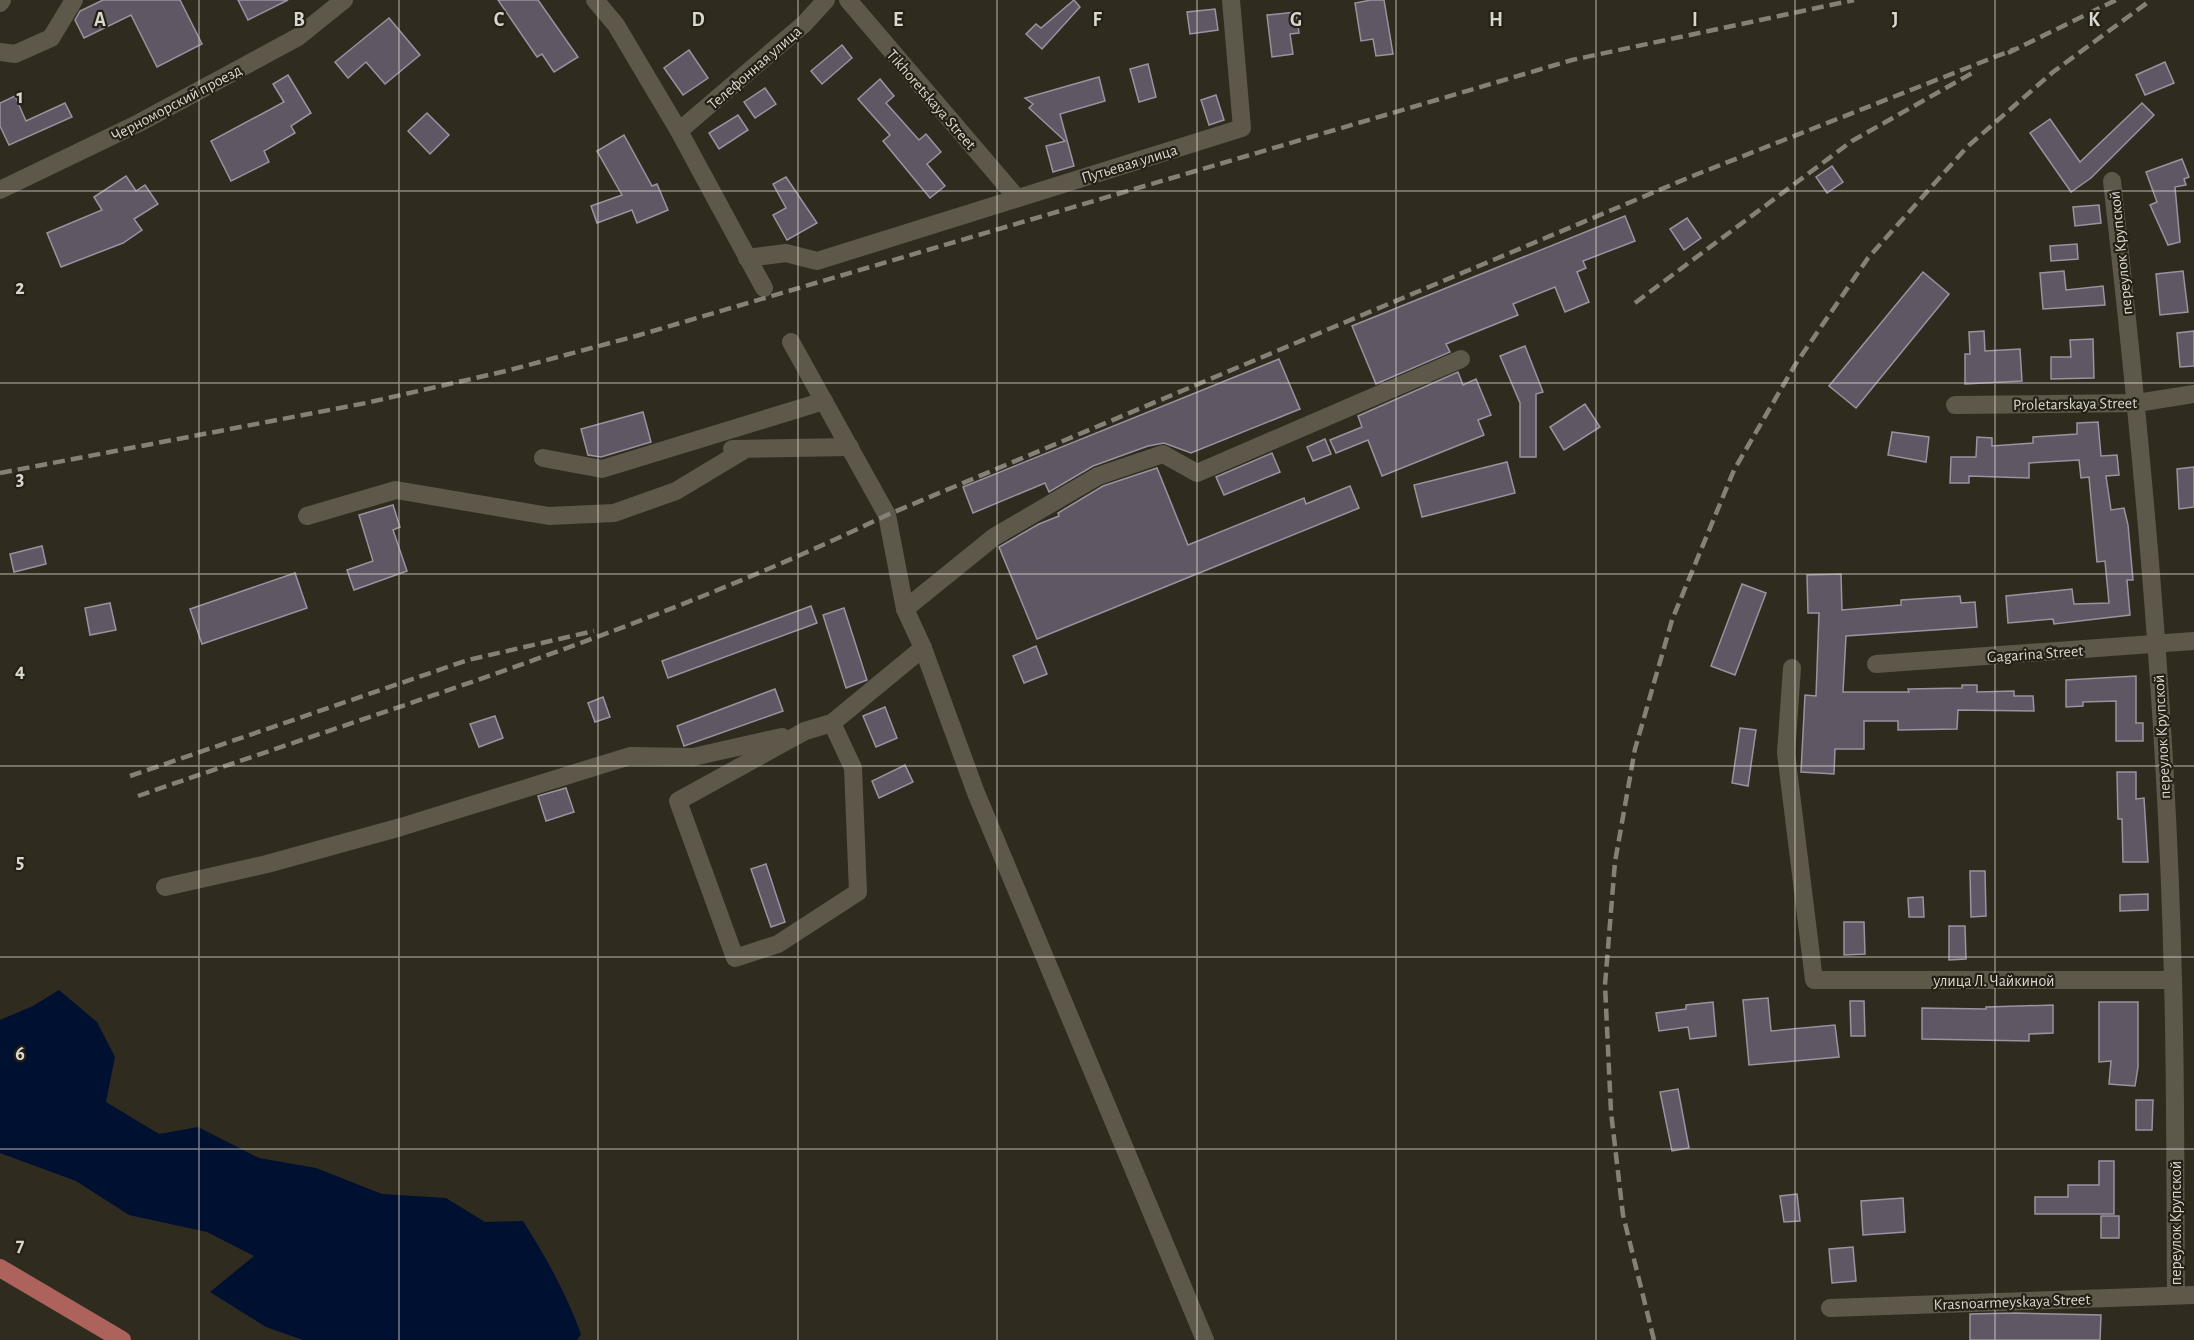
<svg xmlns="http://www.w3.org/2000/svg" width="2194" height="1340" font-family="'Alegreya Sans',sans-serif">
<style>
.water{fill:#001030}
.building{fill:#5f5864;stroke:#9a929f;stroke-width:1.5}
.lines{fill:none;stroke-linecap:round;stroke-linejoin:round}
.minor{stroke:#5e584b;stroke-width:18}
.major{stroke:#ad635b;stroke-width:18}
.rail{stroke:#858177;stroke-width:4.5;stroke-dasharray:12 6;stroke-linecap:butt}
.grid{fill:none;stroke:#dad7cf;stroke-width:1.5;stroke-opacity:0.55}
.labels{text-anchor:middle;stroke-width:4.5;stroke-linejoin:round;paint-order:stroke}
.street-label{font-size:16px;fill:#dad7cf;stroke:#262116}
.grid-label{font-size:20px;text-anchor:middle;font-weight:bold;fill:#dad7cf;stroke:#262116;stroke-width:4.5;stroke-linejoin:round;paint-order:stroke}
</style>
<rect width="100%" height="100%" fill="#302b1f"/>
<path class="water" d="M59,990L97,1022L115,1057L106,1102L159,1134L198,1127L259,1158L316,1168L382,1194L446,1198L485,1222L523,1221C546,1257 566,1293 581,1334L577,1340H303L266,1327L210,1292L254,1256L207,1232L129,1215L76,1181L0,1153V1020L33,1006Z"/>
<g class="building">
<polygon points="103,0 180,0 202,44 157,67 131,15 84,38 75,20 80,11"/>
<polygon points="238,0 288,0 248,20"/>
<polygon points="498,0 538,0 578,57 554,72 542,54 537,57"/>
<polygon points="1074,0 1080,7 1042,49 1026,34 1036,24 1041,28"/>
<polygon points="1371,0 1384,0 1393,54 1376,56 1373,39 1361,41 1355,3"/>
<polygon points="1215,9 1218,30 1190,34 1187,12"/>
<polygon points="1296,12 1299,33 1290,34 1293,54 1272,57 1267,15"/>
<polygon points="389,18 420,55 385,84 366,62 348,78 335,62"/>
<polygon points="842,45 852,58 822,84 811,71"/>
<polygon points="689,50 708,78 683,95 664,68"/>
<polygon points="2165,62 2174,83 2145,95 2136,75"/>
<polygon points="1148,64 1156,97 1139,102 1130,69"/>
<polygon points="288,75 311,113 291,126 295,133 264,151 269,162 231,181 211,141 284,102 273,84"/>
<polygon points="1099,77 1105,101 1060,114 1074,166 1053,172 1046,146 1065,141 1029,108 1033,104 1025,98"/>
<polygon points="880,79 894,96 886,103 919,140 926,134 941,152 927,164 945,186 930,198 883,141 890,135 858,99"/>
<polygon points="765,88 776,104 755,118 744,102"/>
<polygon points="1216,95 1224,120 1209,125 1201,100"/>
<polygon points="15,96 26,121 65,103 72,117 9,145 0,126 0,103"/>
<polygon points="2142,103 2154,115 2091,178 2071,192 2030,133 2050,119 2080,162"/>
<polygon points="427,113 449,135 430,154 408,131"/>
<polygon points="738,115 748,130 719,149 709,133"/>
<polygon points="624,135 652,186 657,184 668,210 637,223 632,210 597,223 591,206 622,195 597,151"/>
<polygon points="2182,159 2189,177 2184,179 2186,185 2175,187 2180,242 2168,245 2150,205 2157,202 2146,172"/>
<polygon points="1832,166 1843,182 1827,193 1816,177"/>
<polygon points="126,176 136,191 145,185 158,204 134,219 142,230 123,243 61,267 47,233 102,210 94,197"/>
<polygon points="786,177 817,223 787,240 773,215 786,208 773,184"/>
<polygon points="2099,205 2101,223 2075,226 2073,207"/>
<polygon points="1625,216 1635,241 1583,261 1586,268 1577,272 1589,302 1565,312 1555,287 1513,304 1518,315 1446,344 1450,352 1376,384 1352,326"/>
<polygon points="1687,218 1701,238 1684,250 1670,229"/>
<polygon points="2077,244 2078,259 2051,261 2050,246"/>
<polygon points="2064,271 2066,290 2103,286 2105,305 2043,309 2040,273"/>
<polygon points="2183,271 2188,312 2160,315 2156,274"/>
<polygon points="1923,272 1949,294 1856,408 1829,386"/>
<polygon points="1984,331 1985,351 2020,349 2022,381 1965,384 1965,354 1970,354 1969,332"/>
<polygon points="2194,331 2194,366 2180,367 2177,333"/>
<polygon points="2093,339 2094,378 2051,379 2051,357 2071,357 2070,340"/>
<polygon points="1525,346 1543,392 1536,394 1536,457 1520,457 1520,403 1500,356"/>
<polygon points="1279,359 1300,409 1191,453 1164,443 1148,446 1093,466 1049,492 1045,483 973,513 963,487"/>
<polygon points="1458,372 1463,385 1476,379 1491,415 1478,420 1484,435 1382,476 1368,440 1336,453 1330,440 1362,427 1358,416"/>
<polygon points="1585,404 1600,427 1564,450 1550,427"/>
<polygon points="643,412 651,442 601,457 588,455 581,429"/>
<polygon points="2098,422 2101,456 2117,455 2119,475 2106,476 2111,510 2124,508 2128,525 2133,580 2127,580 2130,615 2054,624 2053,619 2008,623 2006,596 2072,589 2074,604 2109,603 2105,561 2097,562 2089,477 2081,478 2079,460 2029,463 2029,478 1969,476 1969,483 1950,483 1951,457 1976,457 1977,437 1992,438 1992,446 2033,443 2033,437 2077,434 2077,423"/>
<polygon points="1892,432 1929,437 1926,462 1888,455"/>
<polygon points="1325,439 1331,454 1313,461 1307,447"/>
<polygon points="1272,453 1280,472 1224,495 1216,477"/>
<polygon points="1507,462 1515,493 1422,517 1414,485"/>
<polygon points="2194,467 2194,507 2179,509 2177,469"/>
<polygon points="1157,468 1188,545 1304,498 1306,504 1350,486 1359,508 1037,639 999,547 1039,524 1059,516 1058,513 1103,486"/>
<polygon points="393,505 400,527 393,530 407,571 354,590 347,570 373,561 359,515"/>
<polygon points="42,546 46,564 14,572 10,554"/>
<polygon points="295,573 307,608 202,644 190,609"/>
<polygon points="1841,574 1842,610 1901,605 1901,600 1960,596 1961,603 1975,602 1977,627 1846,636 1843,692 1909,692 1908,689 1962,688 1962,685 1977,685 1977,692 2014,691 2014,696 2033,696 2034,711 1958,710 1957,729 1898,730 1898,721 1864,721 1864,749 1835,749 1834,774 1801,772 1805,695 1816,696 1819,613 1808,613 1807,575"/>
<polygon points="1742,584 1766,593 1735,675 1711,666"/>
<polygon points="110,603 116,630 90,635 85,608"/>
<polygon points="811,606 817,623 668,678 662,661"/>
<polygon points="844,608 867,680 846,688 823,615"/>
<polygon points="1036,646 1047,674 1024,683 1013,656"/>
<polygon points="2136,676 2136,723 2143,723 2143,741 2116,741 2116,701 2083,702 2083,706 2066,707 2066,680"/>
<polygon points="775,689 783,711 684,746 677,726"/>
<polygon points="603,697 610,717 595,722 588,703"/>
<polygon points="885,707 897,738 876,747 863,716"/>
<polygon points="495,716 503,738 479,747 470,724"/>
<polygon points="1740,728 1756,730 1748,786 1732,783"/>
<polygon points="905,765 913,782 879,798 872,781"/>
<polygon points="2117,772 2136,772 2136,799 2144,798 2148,862 2123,862 2122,819 2118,819"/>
<polygon points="566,788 574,812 546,821 538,796"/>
<polygon points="766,864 785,922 771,927 751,869"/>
<polygon points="1970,871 1985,871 1986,916 1971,917"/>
<polygon points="2148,894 2148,910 2120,911 2120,895"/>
<polygon points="1923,897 1924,917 1909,917 1908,898"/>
<polygon points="1844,922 1864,922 1865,954 1844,955"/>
<polygon points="1949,926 1965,926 1966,959 1949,960"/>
<polygon points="1768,998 1771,1031 1835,1025 1839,1057 1749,1065 1743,1000"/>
<polygon points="1850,1001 1864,1001 1865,1036 1851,1036"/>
<polygon points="1713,1002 1716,1036 1690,1039 1688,1027 1659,1031 1656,1013 1686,1009 1686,1005"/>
<polygon points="2099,1002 2138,1002 2138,1067 2135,1086 2109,1084 2111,1061 2099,1062"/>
<polygon points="2053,1005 2053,1033 2029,1034 2029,1041 1922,1039 1922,1008 1986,1009 1986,1007"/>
<polygon points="1678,1089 1689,1148 1672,1151 1660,1092"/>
<polygon points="2136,1100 2153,1100 2152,1130 2136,1130"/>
<polygon points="2099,1161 2114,1161 2114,1214 2035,1214 2035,1197 2068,1197 2068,1185 2099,1185"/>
<polygon points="1797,1194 1800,1221 1784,1222 1780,1196"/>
<polygon points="1903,1198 1905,1232 1863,1235 1861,1201"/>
<rect x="2101" y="1216" width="18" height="22"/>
<polygon points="1853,1247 1856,1281 1832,1283 1829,1249"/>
<polygon points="2015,1313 2101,1315 2100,1340 1970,1340 1970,1314"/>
</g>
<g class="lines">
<g class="minor">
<polyline points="595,0 616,25 679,131 764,288"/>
<polyline points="848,0 1017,198"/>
<polyline points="0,3 2,0"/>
<polyline points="0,52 15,54 51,38 74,0"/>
<polyline points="679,131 804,24 826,0"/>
<path d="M2112,181C2142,447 2167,714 2173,981C2176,1086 2175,1191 2176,1295"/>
<polyline points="0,190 139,123 298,37 344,0"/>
<polyline points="747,258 786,253 817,261 1242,128 1231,0"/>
<polyline points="791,342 887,515 905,609 923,648 976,793 1205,1340"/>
<polyline points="1955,405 2137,403 2194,394"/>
<polyline points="732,449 850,447"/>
<polyline points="543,458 602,469 824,401"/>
<polyline points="307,516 396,490 549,516 614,513 676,491 744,450"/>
<polyline points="905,609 994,537 1098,476 1163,454 1197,473 1461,359"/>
<polyline points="1876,664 2194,641"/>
<polyline points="1792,668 1786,753 1814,980 2173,980"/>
<polyline points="832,723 853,768 858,892 778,944 735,958 678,801 805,731 832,723 923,648"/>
<polyline points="165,887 267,864 401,827 630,756 693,757 782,737"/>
<polyline points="1830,1308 2194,1295"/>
</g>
<polyline class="major" points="0,1268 122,1340"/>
<g class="rail">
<polyline points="2008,53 2116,0"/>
<polyline points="1635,303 1852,141 1974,72"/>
<polyline points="0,473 366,403 506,371 636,336 1572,60 1854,0"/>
<polyline points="130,776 468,660 594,631"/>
<path d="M138,796C390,708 647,631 887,515L1695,175L2015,49"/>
<polyline points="1654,1340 1623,1215 1611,1112 1605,985 1615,862 1635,749 1672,620 1734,470 1795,365 1868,258 1967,147 2053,72 2151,0"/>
</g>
</g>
<path class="grid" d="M199,0V1340M399,0V1340M598,0V1340M798,0V1340M997,0V1340M1197,0V1340M1396,0V1340M1596,0V1340M1795,0V1340M1995,0V1340M0,191H2194M0,383H2194M0,574H2194M0,766H2194M0,957H2194M0,1149H2194"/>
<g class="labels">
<g class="street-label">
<text transform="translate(754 67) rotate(-41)" y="6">Телефонная улица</text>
<text transform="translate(932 99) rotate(49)" y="6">Tikhoretskaya Street</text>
<text transform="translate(176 102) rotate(-28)" y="6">Черноморский проезд</text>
<text transform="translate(1129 163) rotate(-17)" y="6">Путьевая улица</text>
<text transform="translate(2120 253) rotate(-96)" y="6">переулок Крупской</text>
<text transform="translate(2075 403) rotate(-1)" y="6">Proletarskaya Street</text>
<text transform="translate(2035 653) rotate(-4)" y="6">Gagarina Street</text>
<text transform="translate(2161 737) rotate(-93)" y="6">переулок Крупской</text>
<text x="1994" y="986">улица Л. Чайкиной</text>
<text transform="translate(2175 1223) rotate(-90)" y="6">переулок Крупской</text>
<text transform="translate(2012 1301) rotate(-2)" y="6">Krasnoarmeyskaya Street</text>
</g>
</g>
<g class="grid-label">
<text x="100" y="26">A</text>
<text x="299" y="26">B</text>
<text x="499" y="26">C</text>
<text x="698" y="26">D</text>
<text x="898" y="26">E</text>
<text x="1097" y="26">F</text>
<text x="1296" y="26">G</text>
<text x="1496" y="26">H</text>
<text x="1695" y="26">I</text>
<text x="1895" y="26">J</text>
<text x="2094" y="26">K</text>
<text x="20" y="103">1</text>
<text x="20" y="294">2</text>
<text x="20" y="485">3</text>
<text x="20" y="677">4</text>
<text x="20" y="868">5</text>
<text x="20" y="1060">6</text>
<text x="20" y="1251">7</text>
</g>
</svg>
